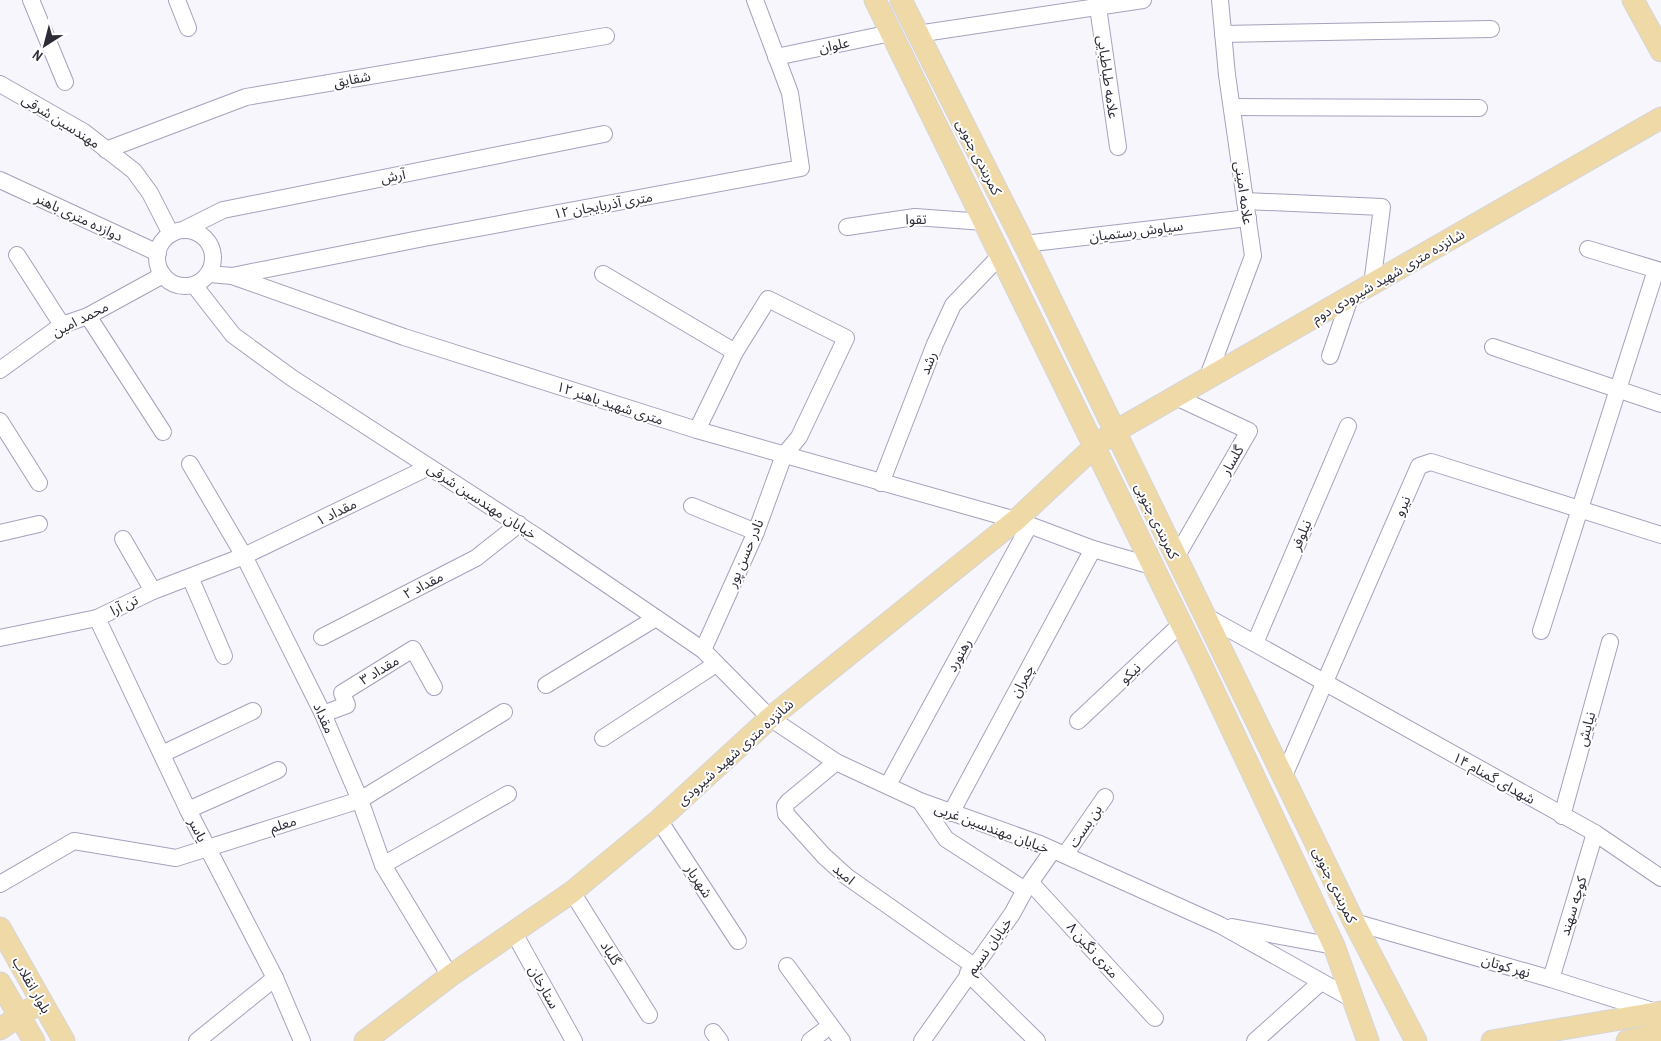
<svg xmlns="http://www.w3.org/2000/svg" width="1661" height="1041" font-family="'Archivo Narrow','Noto Sans Arabic',sans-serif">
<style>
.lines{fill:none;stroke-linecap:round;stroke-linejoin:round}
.minor-casing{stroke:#a5a1bd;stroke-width:18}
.major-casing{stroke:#d5d5d7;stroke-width:23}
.minor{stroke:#fff;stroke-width:16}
.major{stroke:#efdaa7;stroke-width:21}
.labels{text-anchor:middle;stroke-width:4;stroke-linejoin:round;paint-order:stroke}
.street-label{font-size:14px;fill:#2c2b36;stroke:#fff}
</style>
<rect width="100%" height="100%" fill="#f7f6fd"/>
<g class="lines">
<g class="minor-casing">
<g id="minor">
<polyline points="31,0 65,82"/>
<polyline points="177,0 188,28"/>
<polyline points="1098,7 1118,147"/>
<polyline points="917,34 1143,0"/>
<polyline points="1223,34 1491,29"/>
<polyline points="776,57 891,33"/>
<polyline points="0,84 84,132 134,171 150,193 171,234"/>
<polyline points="1232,107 1479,108"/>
<polyline points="106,150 246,97 606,36"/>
<polyline points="0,180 158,253"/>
<polyline points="1245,201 1382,207 1372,285"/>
<polyline points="847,227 915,217 984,222"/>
<polyline points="185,229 223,210 604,134"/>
<circle cx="185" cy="258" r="28"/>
<polyline points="1024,244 1248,218"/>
<polyline points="1588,249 1661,271"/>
<polyline points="17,255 62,325"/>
<polyline points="209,274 232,276 404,337 697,430 1016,520 1093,549 1152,566"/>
<polyline points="603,274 735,352"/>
<polyline points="232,276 424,238 801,168 790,93 755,0"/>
<polyline points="194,285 233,335 292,378 539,538 703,650 770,718 836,762 920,801 1040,844 1220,925 1354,1000"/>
<polyline points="88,316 163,432"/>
<polyline points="1493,347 1661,404"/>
<polyline points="1330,356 1350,298"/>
<polyline points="0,370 62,325 88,316 163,275"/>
<polyline points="1207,379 1253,256 1227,75 1220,0"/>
<polyline points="0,421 39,483"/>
<polyline points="697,430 735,352 768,299 846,338 799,437 784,455 756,532 703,650"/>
<polyline points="190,464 244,556 323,714 360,800 383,865 450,976"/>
<polyline points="881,483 935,344 953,305 999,257"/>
<polyline points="692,506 756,532"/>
<polyline points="0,533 39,524"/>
<polyline points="123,539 153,591"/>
<polyline points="1175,559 1249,431 1176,397"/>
<polyline points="190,577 224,656"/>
<polyline points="1202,614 1595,833 1661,878"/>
<polyline points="97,618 188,810 275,978 302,1041"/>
<polyline points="1541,631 1656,270"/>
<polyline points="322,637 476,558 519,524"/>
<polyline points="0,638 97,618 153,591 244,556 429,467"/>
<polyline points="1255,643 1348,426"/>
<polyline points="546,685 656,618"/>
<polyline points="323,714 347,705 342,693 413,649 434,687"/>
<polyline points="1078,721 1181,624"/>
<polyline points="603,738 716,664"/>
<polyline points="162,754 253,711"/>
<polyline points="836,762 788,802 785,806 786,814 824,856 846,876 974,966"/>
<polyline points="1283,778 1419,466 1431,462 1661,535"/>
<polyline points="888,785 1029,526"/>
<polyline points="920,801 946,839 1025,890"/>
<polyline points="188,810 278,770"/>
<polyline points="951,813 1093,549"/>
<polyline points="1562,816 1610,642"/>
<polyline points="659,820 738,941"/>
<polyline points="1065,855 1105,797"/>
<polyline points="383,865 508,794"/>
<polyline points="1031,883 1155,1018"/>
<polyline points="0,884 74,841 176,858 360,800 504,712"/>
<polyline points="572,892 649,1015"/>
<polyline points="1354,922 1551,979 1656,1012"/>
<polyline points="1232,927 1334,946"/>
<polyline points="514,933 574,1041"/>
<polyline points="787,966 842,1041"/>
<polyline points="968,973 1037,1041"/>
<polyline points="1551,979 1595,833"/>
<polyline points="713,1032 720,1041"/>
<polyline points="197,1041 275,978"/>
<polyline points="810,1041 830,1026"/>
<polyline points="922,1041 1012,914 1025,890 1053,850"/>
<polyline points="1255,1041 1321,982"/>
</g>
</g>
<g class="major-casing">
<g id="major">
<polyline points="875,0 1200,662 1334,946 1368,1041"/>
<polyline points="901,0 1024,244 1354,922 1416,1041"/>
<polyline points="1633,0 1661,51"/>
<polyline points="0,928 64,1041"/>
<polyline points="0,983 34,1041"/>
<polyline points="0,1029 30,1009"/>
<polyline points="365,1041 450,976 572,892 659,820 770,718 1016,520 1093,448 1114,432 1661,118"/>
<polyline points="1492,1041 1661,1012"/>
<polyline points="1627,1041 1661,1033"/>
</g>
</g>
<use href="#minor" class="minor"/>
<use href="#major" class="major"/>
</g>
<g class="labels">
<g class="street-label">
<text transform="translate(834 45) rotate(-12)" y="5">علوان</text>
<text transform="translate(1108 77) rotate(82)" y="5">علامه طباطبایی</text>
<text transform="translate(352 79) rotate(-10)" y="5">شقایق</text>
<text transform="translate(61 121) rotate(32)" y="5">مهندسین شرقی</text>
<text transform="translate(979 157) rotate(63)" y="5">کمربندی جنوبی</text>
<text transform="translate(393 176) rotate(-11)" y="5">آرش</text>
<text transform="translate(1244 193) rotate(82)" y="5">علامه امینی</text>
<text transform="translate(603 205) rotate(-10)" y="5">۱۲ متری آذربایجان</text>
<text transform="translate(79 217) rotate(25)" y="5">دوازده متری باهنر</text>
<text transform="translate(916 219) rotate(-1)" y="5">تقوا</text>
<text transform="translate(1136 231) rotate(-7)" y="5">سیاوش رستمیان</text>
<text transform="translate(1388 276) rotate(-30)" y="5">شانزده متری شهید شیرودی دوم</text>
<text transform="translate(80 319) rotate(-27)" y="5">محمد امین</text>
<text transform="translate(928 363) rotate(-69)" y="5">رشد</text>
<text transform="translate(610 403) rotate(18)" y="5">۱۲ متری شهید باهنر</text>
<text transform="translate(1232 460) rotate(-60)" y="5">گلسار</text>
<text transform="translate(482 501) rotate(33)" y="5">خیابان مهندسین شرقی</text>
<text transform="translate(1402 506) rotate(-66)" y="5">نیرو</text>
<text transform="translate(336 512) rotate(-26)" y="5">مقداد ۱</text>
<text transform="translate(1157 521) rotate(64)" y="5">کمربندی جنوبی</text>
<text transform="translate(1301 535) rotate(-67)" y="5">نیلوفر</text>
<text transform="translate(745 553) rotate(-67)" y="5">نادر حسن پور</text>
<text transform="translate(423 585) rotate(-27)" y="5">مقداد ۲</text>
<text transform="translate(124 605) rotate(-26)" y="5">تن آرا</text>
<text transform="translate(959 655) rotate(-61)" y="5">رهنورد</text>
<text transform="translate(379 670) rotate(-31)" y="5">مقداد ۳</text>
<text transform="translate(1130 673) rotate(-43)" y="5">نیکو</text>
<text transform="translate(1022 681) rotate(-62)" y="5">چمران</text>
<text transform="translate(324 718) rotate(66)" y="5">مقداد</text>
<text transform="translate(1586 729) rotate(-75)" y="5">نیایش</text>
<text transform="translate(735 752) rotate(-42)" y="5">شانزده متری شهید شیرودی</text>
<text transform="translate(1494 778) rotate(29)" y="5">۱۴ شهدای گمنام</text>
<text transform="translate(283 824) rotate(-17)" y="5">معلم</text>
<text transform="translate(1085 826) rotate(-56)" y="5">بن بست</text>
<text transform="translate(992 828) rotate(20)" y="5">خیابان مهندسین غربی</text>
<text transform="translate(198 830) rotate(63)" y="5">یاسر</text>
<text transform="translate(844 874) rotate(40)" y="5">امید</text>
<text transform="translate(699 881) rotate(57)" y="5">شهریار</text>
<text transform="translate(1335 885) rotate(64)" y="5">کمربندی جنوبی</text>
<text transform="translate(1573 906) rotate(-73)" y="5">کوچه سهند</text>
<text transform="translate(989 946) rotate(-54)" y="5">خیابان نسیم</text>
<text transform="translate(1093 950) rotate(48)" y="5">۸ متری نگین</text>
<text transform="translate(611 953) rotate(58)" y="5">گلباد</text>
<text transform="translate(1506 966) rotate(16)" y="5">نهر کوتان</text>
<text transform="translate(32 985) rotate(60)" y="5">بلوار انقلاب</text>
<text transform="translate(544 987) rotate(61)" y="5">ستارخان</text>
</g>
</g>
<g transform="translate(45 45) rotate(216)" stroke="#ffffff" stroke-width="4" paint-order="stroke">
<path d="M0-4L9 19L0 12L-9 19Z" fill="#2c2b36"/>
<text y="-8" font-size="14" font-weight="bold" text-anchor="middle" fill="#2c2b36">N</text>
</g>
</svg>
